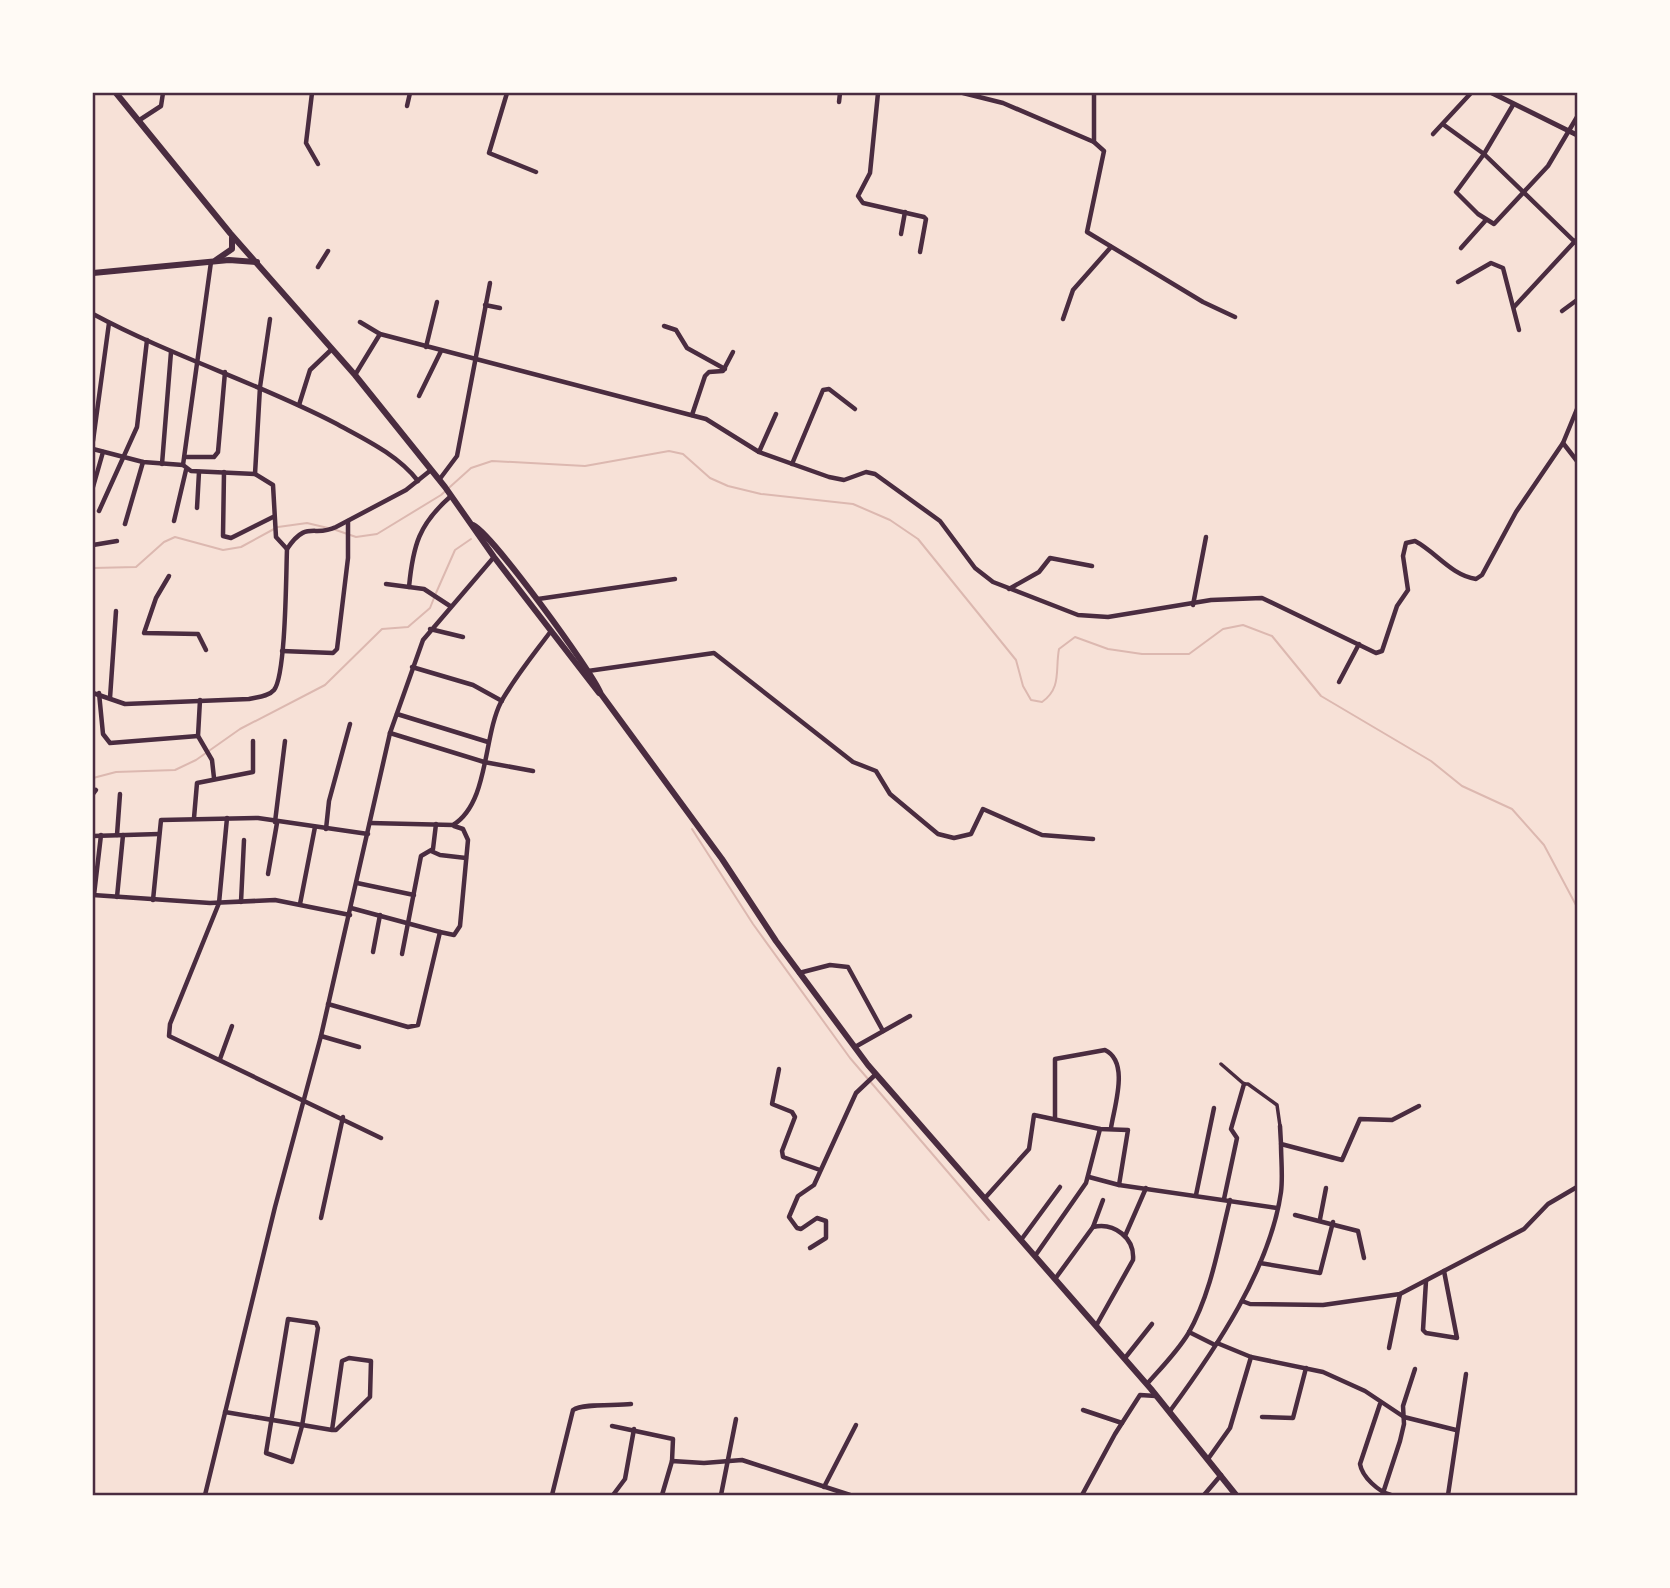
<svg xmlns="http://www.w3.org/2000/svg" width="1670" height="1588" font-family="Cabin,sans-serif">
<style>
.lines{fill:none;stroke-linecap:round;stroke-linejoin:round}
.stream{stroke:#dcb8b0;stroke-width:2}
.pedestrian{stroke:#4a2c40;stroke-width:3.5}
.minor{stroke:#4a2c40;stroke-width:4.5}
.tertiary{stroke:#4a2c40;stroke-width:5}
.primary{stroke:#4a2c40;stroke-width:6}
.neatline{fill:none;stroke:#4a2c40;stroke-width:2.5}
</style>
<rect width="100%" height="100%" fill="#f7e1d7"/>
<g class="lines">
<g class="stream">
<polyline points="278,527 307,523 328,528"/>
<path d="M333,529L356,537L377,534L441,495L471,468L492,461L585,466L669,451L683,454L710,478L728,486L761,494L853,504L890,520L918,539L1016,660L1023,686L1031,700L1042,702C1062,688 1055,670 1059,649L1075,637L1108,649L1142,654H1189L1223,629L1243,625L1272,636L1321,696L1431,761L1462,786L1512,809L1544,845L1577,907"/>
<polyline points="93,568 136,567 164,542 175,537 223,550 241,547 274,529"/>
<polyline points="436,593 455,550 471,539"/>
<polyline points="93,778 116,772 175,770 196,760 240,729 325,685 382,629 408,627 430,608 434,598"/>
<polyline points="692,829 753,924 850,1058 989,1220"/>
</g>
<polyline class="pedestrian" points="1221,1064 1244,1084 1248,1084 1277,1105 1280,1126"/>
<g class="minor">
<polyline points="312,93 306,143 318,164"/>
<polyline points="507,93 489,153 536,172"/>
<polyline points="878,93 870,173 858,196 863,203 924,217 926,219 920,252"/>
<polyline points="963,93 1003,103 1094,142"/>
<polyline points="1094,93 1094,142 1104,151 1087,232 1203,302 1235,317"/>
<polyline points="839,102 840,93"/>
<polyline points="1513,105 1484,154 1456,192 1478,214 1494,224 1548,166 1577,117"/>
<polyline points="407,106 410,93"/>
<polyline points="138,121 161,106 163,93"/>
<polyline points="1444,125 1484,154 1577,244"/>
<polyline points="1433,134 1471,93"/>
<polyline points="901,234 905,212"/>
<polyline points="1461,248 1486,220"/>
<polyline points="318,267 328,251"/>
<polyline points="1458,282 1491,263 1503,268 1519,330"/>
<polyline points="485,305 500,308"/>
<polyline points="1514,307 1577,239"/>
<polyline points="1562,311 1577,300"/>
<path d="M93,314C171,356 256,382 335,423C364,439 397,454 418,481"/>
<polyline points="1063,319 1073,290 1111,247"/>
<path d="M360,322L380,334L706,419L759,452L829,477L844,480L866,472L875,474L940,521L975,568L993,582L1078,615L1108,617L1211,600L1262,598L1376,653L1382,651L1397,606L1408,590L1403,556L1406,543L1415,541C1436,552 1451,575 1476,579L1482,575L1516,512L1563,443L1577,409"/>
<polyline points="664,326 676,330 687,348 725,369"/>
<polyline points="426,347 437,302"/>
<polyline points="355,375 380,334"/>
<polyline points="419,396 441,351"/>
<polyline points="299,405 310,370 332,349"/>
<polyline points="692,415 705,376 709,372 723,371 733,352"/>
<polyline points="93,441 109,323"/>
<polyline points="1563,443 1577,461"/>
<polyline points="93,449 143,462 183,465 191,471 255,474 273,485 276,537 287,549"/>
<polyline points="759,452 776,414"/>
<polyline points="186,457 214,457 218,452 225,372"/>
<polyline points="162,464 171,352"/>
<polyline points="792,464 823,390 829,389 855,409"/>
<polyline points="183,465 211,262"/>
<polyline points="224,472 223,536 231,538 273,517"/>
<polyline points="255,474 260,387 270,319"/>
<polyline points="439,480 457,456 490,283"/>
<polyline points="93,487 103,452"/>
<polyline points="197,508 199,472"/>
<polyline points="99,511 137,427 147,340"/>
<polyline points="174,521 186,470"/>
<polyline points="125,524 143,462"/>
<polyline points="93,545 117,541"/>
<polyline points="169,576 156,598 144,633 198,634 206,650"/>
<polyline points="386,584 424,589 450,606"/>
<path d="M409,587C413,545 419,524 451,496"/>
<polyline points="1009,589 1039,572 1050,558 1092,566"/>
<polyline points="538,599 675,579"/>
<polyline points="1193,605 1206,537"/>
<polyline points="430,629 463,637"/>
<polyline points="282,651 333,653 337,649 348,558 348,521"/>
<polyline points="412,667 473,685 502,701"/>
<polyline points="588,671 714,653 853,762 876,771 890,794 938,834 954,838 971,834 983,809 1042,835 1093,839"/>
<polyline points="1339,682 1359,644"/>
<path d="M93,693L125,704L249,699C257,697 268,697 274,690C286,675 286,574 287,549C307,519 314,538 336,527L406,490L431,470"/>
<polyline points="99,693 103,734 110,743 198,736"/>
<polyline points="110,698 116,611"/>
<polyline points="200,700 198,736 212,760 214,778"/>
<polyline points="397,714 488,742"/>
<polyline points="390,733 484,762 533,771"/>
<polyline points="93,794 96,790"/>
<polyline points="194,818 197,783 253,772 253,741"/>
<polyline points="227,818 219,903 170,1024 169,1036 381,1138"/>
<polyline points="275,822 285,741"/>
<path d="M370,823L453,825C489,803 483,737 501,702C515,677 534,654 551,631"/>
<polyline points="326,829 329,801 350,724"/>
<polyline points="117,835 120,794"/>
<polyline points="93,836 159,834"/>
<polyline points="431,851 440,855 466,858"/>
<polyline points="268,874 277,823"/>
<polyline points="357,883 414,895"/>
<polyline points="93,895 210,903 275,900 350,915"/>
<polyline points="94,895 101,835"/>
<polyline points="117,897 123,835"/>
<polyline points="153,900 161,820 258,818 368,834"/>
<polyline points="241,902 244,840"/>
<polyline points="300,904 315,827"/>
<polyline points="440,932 454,935 460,926 468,840 463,829 454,826"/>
<polyline points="373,952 380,915"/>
<polyline points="402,954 421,856 433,849 436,824"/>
<polyline points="799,973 830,965 848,967 883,1031"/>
<polyline points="328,1004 408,1027 418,1025 440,932 351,908"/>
<polyline points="321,1036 359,1047"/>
<polyline points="855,1047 910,1016"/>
<polyline points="220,1059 232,1026"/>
<polyline points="779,1069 772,1104 792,1112 795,1117 782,1151 783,1157 820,1170"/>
<path d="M1055,1119V1059L1105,1050C1130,1062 1114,1107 1111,1128"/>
<polyline points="1280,1126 1281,1144 1342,1160 1360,1119 1392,1120 1419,1106"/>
<polyline points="1089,1177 1119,1185 1277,1208"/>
<polyline points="1196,1195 1214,1108"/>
<polyline points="985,1198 1029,1149 1034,1115 1100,1129 1128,1130 1119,1185"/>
<polyline points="1224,1199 1237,1138 1231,1129 1244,1084"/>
<polyline points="1295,1215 1358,1231 1364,1258"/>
<polyline points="321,1218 343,1117"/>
<polyline points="1320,1219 1326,1188"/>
<polyline points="1093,1227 1103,1200"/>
<polyline points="1125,1236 1146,1188"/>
<polyline points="1021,1240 1060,1187"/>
<polyline points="810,1248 826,1238 826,1221 817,1218 801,1229 797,1228 789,1217 798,1196 814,1185 856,1093 876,1074"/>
<polyline points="1035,1256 1086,1183 1100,1129"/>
<polyline points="1260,1263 1320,1273 1333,1222"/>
<path d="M1055,1279L1093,1227C1114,1222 1135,1238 1133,1260L1096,1326"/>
<polyline points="1426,1281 1423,1330 1426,1333 1457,1338 1444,1271"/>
<polyline points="1242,1301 1250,1304 1323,1305 1400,1294 1524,1229 1548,1204 1577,1187"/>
<polygon points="288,1319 316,1323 318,1328 302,1426 292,1462 266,1453"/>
<polyline points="1189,1332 1215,1345"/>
<polyline points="1217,1343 1251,1357 1323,1372 1365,1391 1404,1417 1456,1430"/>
<polyline points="1389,1348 1400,1294"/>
<polyline points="1125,1358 1152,1324"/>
<path d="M1147,1384C1161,1368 1177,1352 1188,1334C1211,1294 1219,1244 1230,1200"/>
<path d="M1380,1404L1360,1464C1362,1477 1379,1492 1391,1495"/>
<polyline points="1083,1410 1122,1423"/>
<path d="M1170,1411C1215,1350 1270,1269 1281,1192C1283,1177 1281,1159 1281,1144"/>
<polyline points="225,1412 332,1430 336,1430 370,1397 371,1361 349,1358 342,1361 332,1430"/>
<polyline points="1262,1417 1293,1418 1306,1368"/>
<polyline points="612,1426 673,1439 672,1461"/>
<polyline points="1208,1459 1230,1428 1251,1357"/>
<polyline points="824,1487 856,1425"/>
<polyline points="1383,1493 1400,1441 1404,1424 1403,1406 1415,1369"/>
<polyline points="205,1495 275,1207 321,1036 390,733 423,640 494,557"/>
<path d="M552,1495L573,1410C583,1403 616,1406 631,1404"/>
<polyline points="613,1495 625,1479 634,1429"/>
<polyline points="662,1495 672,1461 704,1463 742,1460 850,1495"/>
<polyline points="721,1495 736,1419"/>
<polyline points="1082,1495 1115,1434 1140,1395 1156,1396"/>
<polyline points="1204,1495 1221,1475"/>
<polyline points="1448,1495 1466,1374"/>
</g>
<polyline class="tertiary" points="1492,93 1577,135"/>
<g class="primary">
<polyline points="116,93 230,233 355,375 445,487 494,557 599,693"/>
<polyline points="216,260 232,249 232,238"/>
<polyline points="93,273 229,260 257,262"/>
<path d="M473,525C492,534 592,671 601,694L722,859L776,941L868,1065L1151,1389L1236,1495"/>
</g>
</g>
<rect width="1670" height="1588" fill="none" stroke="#fffaf5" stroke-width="189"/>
<rect x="94" y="94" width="1482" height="1400" class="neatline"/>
</svg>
